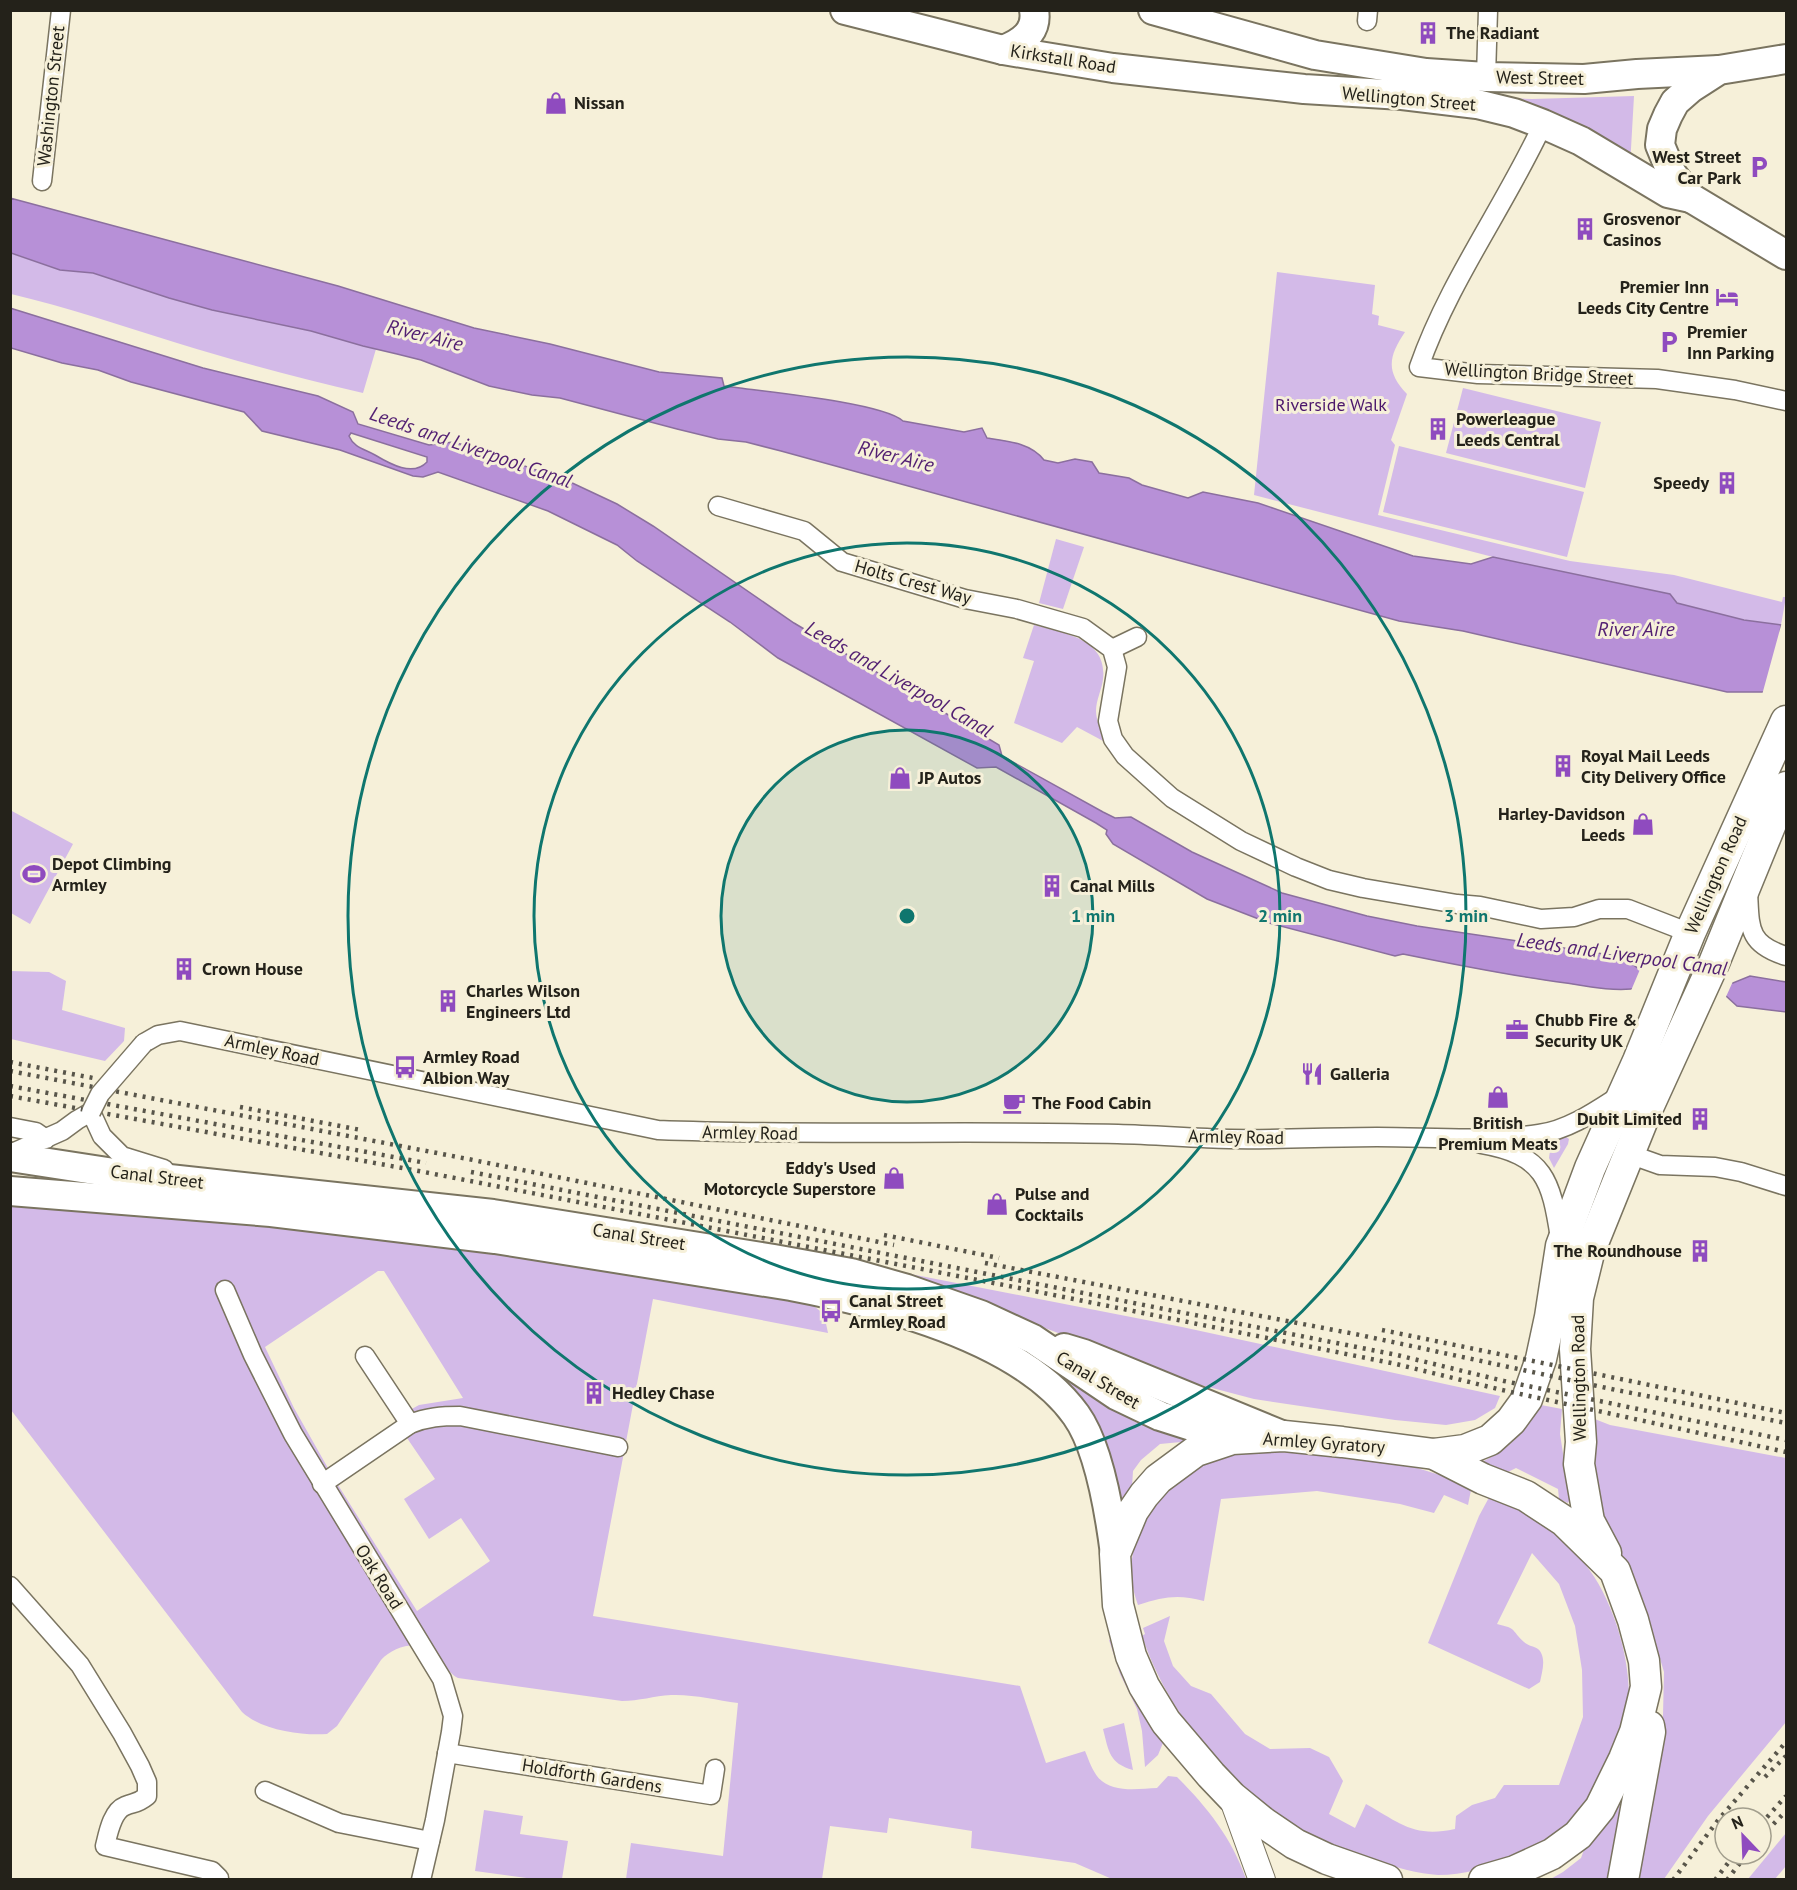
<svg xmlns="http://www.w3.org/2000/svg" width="1797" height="1890" font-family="'PT Sans',sans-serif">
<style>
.green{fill:#d3bae8;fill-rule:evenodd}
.water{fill:#b790d7;stroke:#8b6f9e;stroke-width:1.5;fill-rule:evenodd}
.pier{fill:#f6f0d9}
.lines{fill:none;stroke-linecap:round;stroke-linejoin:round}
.minor-casing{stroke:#7a7460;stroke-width:21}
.secondary-casing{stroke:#7a7460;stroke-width:28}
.primary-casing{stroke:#7a7460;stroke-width:32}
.trunk-casing{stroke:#7a7460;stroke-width:33}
.minor{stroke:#fff;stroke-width:18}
.secondary{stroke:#fff;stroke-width:26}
.primary{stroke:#fff;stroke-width:28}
.trunk{stroke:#fff;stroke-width:30}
.rail{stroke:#58554a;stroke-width:4.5;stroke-dasharray:3 6;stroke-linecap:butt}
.minor-bridge-casing{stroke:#7a7460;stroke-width:21;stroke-linecap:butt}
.minor-bridge{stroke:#fff;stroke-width:18}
.ring{fill:none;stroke:#0f766e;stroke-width:3}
.labels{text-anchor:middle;stroke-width:6;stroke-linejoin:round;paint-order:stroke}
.poi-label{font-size:18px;font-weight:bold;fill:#24221a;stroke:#f6f0d9;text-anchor:start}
.street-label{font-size:18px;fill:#24221a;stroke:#f6f0d9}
.park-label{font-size:18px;fill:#4b176b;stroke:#f6f0d9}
.water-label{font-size:20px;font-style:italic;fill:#521f72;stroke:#f6f0d9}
.centre{fill:#0f766e;stroke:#f6f0d9;stroke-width:3}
.ring-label{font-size:18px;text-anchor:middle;font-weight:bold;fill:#0f766e;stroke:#f6f0d9;stroke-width:6;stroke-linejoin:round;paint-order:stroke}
</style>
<rect width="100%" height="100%" fill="#f6f0d9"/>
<g class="green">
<polygon points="1634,96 1630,166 1481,97 1532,99"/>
<path d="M10,253L60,270L93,273L169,298L212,310L311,331L376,349L363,393C300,378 238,362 177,343C122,326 67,307 11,294Z"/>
<path d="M1277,272L1375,285L1372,314L1379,316L1378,325L1405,332C1389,356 1385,371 1407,394L1391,440L1395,445L1378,515L1570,561L1674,575L1782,602L1783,597H1786L1781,625C1762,623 1687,612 1675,601C1673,599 1672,596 1670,594L1493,557L1254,495Z"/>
<polygon points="1463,388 1601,422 1585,488 1446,453"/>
<polygon points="1399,446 1584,492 1567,557 1383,512"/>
<polygon points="1056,539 1084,547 1063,609 1039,603"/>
<path d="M1034,625C1064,633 1108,639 1103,679C1102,689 1096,700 1096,711C1096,720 1102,733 1105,742L1077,727L1062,743L1014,723L1034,661L1023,658Z"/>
<polygon points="10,810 73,844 30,924 11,913"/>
<polygon points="10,971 49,972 66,981 62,1010 125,1028 124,1041 105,1061 11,1039"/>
<polygon points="1566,1137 1569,1139 1568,1144 1554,1168 1549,1158 1551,1143"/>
<path d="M11,1206L233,1222L514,1252L806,1300L824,1314L828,1333L653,1299L593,1616L1020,1686L1046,1763L1085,1751C1088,1758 1091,1767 1095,1773C1107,1794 1136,1789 1157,1788L1168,1776L1177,1777C1207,1807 1232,1838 1246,1879H1112L1075,1863L971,1848L972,1831L889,1818L887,1833L830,1826L822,1879H626L631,1843L723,1856L738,1703C716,1700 693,1694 671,1695C654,1696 639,1701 622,1701L458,1678C445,1671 446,1661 436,1653C420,1639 394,1646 381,1660L337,1726L327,1734C302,1736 261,1730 242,1712L11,1410ZM378,1271H384L463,1398L419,1405L394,1419L435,1479L404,1499L429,1539L461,1518L490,1561L417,1611L333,1477L294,1408L265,1347Z"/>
<polygon points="895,1271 1182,1327 1500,1396 1495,1408 1475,1420 1446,1425 1395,1420 1254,1399 1182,1380"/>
<polygon points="1048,1365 1135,1422 1193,1436 1181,1442 1160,1444 1141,1460 1133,1471 1132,1487 1122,1507 1045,1369"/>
<path d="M1541,1405L1562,1409L1560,1434L1570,1499L1568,1503L1559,1499L1558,1489L1516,1468L1502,1475L1479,1463C1508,1451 1526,1431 1541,1405Z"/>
<polygon points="1587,1416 1610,1425 1786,1458 1786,1722 1708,1816 1664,1879 1630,1879 1663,1715 1664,1672 1643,1602 1621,1562 1596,1499"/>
<path d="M1267,1451L1347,1457L1414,1467L1472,1485L1468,1505L1444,1495L1434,1513L1400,1504L1317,1491L1221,1499L1204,1601C1177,1594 1164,1597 1138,1605C1128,1577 1129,1557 1141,1529C1145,1520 1149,1507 1155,1499C1174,1477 1211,1457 1239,1452C1248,1451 1258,1451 1267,1451Z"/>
<path d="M1492,1492C1526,1512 1560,1533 1585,1564C1619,1606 1641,1690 1622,1741C1616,1755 1606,1769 1598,1782C1593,1793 1587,1807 1579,1815C1561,1836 1537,1847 1511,1858C1487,1868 1464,1875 1438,1875C1402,1873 1334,1848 1302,1831C1290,1824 1279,1814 1268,1806C1210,1762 1165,1704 1142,1636L1145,1634L1143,1628L1170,1616L1164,1641L1173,1666L1191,1686L1211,1694L1245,1734L1270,1749L1310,1748L1329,1757L1343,1781L1329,1814L1355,1828L1366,1804C1400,1823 1414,1838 1455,1829L1456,1816L1472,1805L1495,1798L1504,1785H1559L1583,1717L1582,1670L1575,1626L1559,1584L1532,1553L1497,1624C1518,1629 1510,1629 1524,1642C1528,1646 1534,1646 1538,1649C1547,1657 1542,1672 1540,1682L1529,1689L1428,1643L1479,1516Z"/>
<polygon points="1113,1639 1165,1738 1158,1755 1145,1767 1142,1731 1137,1709 1120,1674 1109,1640"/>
<path d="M1124,1723L1133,1770C1109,1763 1109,1752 1103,1729Z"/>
<polygon points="1625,1787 1610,1879 1549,1880 1563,1872 1581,1858 1586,1844"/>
<polygon points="484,1810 523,1816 520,1834 568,1841 562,1879 534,1879 475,1871"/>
<polygon points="1786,1833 1786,1866 1775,1879 1748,1879"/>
</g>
<g class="water">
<path d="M10,198L338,286L474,328L550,344L659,372L722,378L724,386C758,391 882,402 903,421L964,432L982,428L987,438C1008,441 1031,443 1044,460L1058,463L1075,459L1092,462L1099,473L1129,478L1142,485L1188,498L1203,492L1258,503L1413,556L1471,564L1493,557L1670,594L1677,603L1744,620L1781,625L1773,692H1727L1463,631L1399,621L781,451L746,442L718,439L677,429L560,398L532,395L489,386L421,360L397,354L363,346L311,331L212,310L169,298L93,273L60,270L11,253Z"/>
<path d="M10,308L203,368L318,396L353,412L358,424L429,445L453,442L464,445L568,481L617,504L653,526L794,623L999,745L1002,756L1103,812L1115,818L1131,817L1192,852L1282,893L1367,916L1417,926L1617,956L1625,959L1639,969L1733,983L1750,976L1786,982V1012L1737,1006L1726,996L1640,988C1616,992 1590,987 1566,983C1511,976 1457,965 1403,954L1395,956L1269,923L1207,899L1113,844L1106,834L1107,830L1096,823L996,767L977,768L778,658L730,622L637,561L617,545L548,511L438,472L423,477L413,476L340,450L262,431L244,412L131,382L98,370L62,363L11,348ZM351,433L427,457V462C413,477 390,464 375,455C365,449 354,448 349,436Z"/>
</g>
<g class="pier">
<polygon points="1782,622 1786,623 1786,699 1773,695 1762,695"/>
<polygon points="1641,967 1733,980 1734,979 1725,999 1640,991 1630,993"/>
</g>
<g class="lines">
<g class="minor-casing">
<g id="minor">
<polyline points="1367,21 1368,10"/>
<polyline points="1486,77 1488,10"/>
<path d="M1543,124C1505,206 1449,281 1419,367L1478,374L1657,379L1735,390L1786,401"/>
<polyline points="42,181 61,10"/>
<polyline points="718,506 804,531 842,562 965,599 1017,609 1083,628 1112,649 1117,667 1108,721 1113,739 1125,756 1172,798 1241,841 1296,867 1329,880 1363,888 1457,904 1480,906 1541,919 1574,917 1599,909 1628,909 1690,933"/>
<polyline points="1112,649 1137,637"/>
<path d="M1748,892C1750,927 1747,944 1786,956"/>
<path d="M144,1043L158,1035L180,1031L658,1130C811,1136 964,1130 1118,1134C1155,1135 1193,1138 1230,1139C1279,1140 1328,1137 1377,1137C1431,1137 1485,1142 1539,1134C1569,1130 1597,1110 1622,1094"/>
<polyline points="10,1127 36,1132 46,1139"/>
<path d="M1481,1144C1545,1155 1551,1180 1560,1238"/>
<polyline points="10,1154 62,1131 77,1120 91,1112 102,1136 122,1156 164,1169"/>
<polyline points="1629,1154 1660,1165 1715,1167 1741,1172 1786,1186"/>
<polyline points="225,1290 253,1355 293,1434 442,1679 453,1716 451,1732 435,1820 421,1880"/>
<polyline points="365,1356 410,1424"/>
<path d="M322,1484L410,1424C427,1417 442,1416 460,1416L618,1447"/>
<path d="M10,1586L80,1665L122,1733L140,1766L147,1782V1796C137,1804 135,1802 125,1806C112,1811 108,1834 105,1846L212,1871L219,1878"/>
<polyline points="447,1753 711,1795 715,1769"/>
<polyline points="265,1791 339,1823 430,1841"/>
</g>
</g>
<g class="secondary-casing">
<polyline id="secondary" points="1232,1797 1262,1880"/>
</g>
<g class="primary-casing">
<g id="primary">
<polyline points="845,10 1003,50 1113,68 1304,89 1402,95 1477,104 1514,113 1543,124 1581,141 1668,193 1691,198"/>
<polyline points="1153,10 1315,55 1426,73 1486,77 1584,79 1637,74 1719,70"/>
<path d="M1003,50C1021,43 1038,32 1034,10"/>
<polyline points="1786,59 1719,70 1691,88 1675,102 1668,115 1662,129 1660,145 1672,174 1691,198 1786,255"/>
<polyline points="10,1157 114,1173 493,1214 774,1259 851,1273 907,1289 981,1315 1033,1339 1116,1395 1160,1416 1232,1439"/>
<path d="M10,1191L271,1212L495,1239L791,1286C880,1303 1021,1338 1076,1415C1099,1447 1110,1515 1115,1554"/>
<polyline points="1064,1348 1084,1354 1284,1436"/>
</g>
</g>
<g class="trunk-casing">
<g id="trunk">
<polyline points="1434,1454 1465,1450 1490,1440 1511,1421 1527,1399 1541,1359 1550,1317 1561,1246 1590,1168 1638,1061 1690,933 1786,721"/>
<polyline points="1606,1553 1589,1521 1579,1464 1581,1442 1575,1349 1578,1298 1589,1253 1646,1112 1714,963 1786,787"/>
<polyline points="1387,1880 1327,1859 1295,1844 1264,1823 1232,1797 1211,1775 1166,1722 1144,1686 1131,1656 1118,1605 1115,1554 1133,1511 1144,1495 1158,1479 1196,1451 1232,1439 1284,1436 1342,1442 1434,1454 1483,1479 1526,1496 1564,1521 1615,1571 1633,1620 1644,1661 1646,1687 1635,1732 1624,1759 1600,1808 1578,1835 1552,1854 1515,1871 1484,1880"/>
<polyline points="1623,1880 1650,1732 1649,1726"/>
</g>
</g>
<use href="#minor" class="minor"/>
<use href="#secondary" class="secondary"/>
<use href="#primary" class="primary"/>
<use href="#trunk" class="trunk"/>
<g class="rail">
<polyline points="10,1062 93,1078"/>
<polyline points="10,1071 468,1159 894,1245"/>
<polyline points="10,1086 426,1163"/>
<polyline points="10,1096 424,1172 1014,1287 1396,1364 1502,1390 1786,1452"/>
<polyline points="240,1107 361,1130"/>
<polyline points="471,1172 1397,1355 1504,1381 1786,1440"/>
<polyline points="884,1235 999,1258"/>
<polyline points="985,1263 1360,1335 1616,1390 1786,1423"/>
<polyline points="1382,1330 1786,1413"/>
<polyline points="1765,1777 1786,1756"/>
<polyline points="1761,1824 1786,1796"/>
<polyline points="1761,1837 1786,1811"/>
<polyline points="1673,1880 1719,1819 1786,1742"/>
<polyline points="1715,1880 1735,1854"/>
<polyline points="1727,1880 1747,1854"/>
</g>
<g class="minor-bridge-casing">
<polyline id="minor-bridge" points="91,1112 100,1094 144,1043"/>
</g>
<use href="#minor-bridge" class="minor-bridge"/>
</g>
<circle cx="907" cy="916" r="186" fill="#0f766e" fill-opacity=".12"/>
<g class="ring">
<circle cx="907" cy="916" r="186"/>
<circle cx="907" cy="916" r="373"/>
<circle cx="907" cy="916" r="559"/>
</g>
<defs>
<g id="building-bare" transform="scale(1.8)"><path d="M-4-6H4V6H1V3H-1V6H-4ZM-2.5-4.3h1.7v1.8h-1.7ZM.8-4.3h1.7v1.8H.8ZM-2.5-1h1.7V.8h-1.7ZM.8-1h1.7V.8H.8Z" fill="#8f4bbf" stroke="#f6f0d9" stroke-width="2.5" paint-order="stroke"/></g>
<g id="shop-bare" transform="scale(1.8)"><path d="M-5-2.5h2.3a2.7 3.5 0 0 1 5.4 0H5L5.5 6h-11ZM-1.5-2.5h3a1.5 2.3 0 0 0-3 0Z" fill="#8f4bbf" stroke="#f6f0d9" stroke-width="2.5" paint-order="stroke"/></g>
<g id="parking-bare" transform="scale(1.8)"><path d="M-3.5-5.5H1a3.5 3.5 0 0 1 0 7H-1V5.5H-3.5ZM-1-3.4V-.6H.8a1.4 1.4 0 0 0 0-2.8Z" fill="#8f4bbf" stroke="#f6f0d9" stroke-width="2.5" paint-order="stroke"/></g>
<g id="hotel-bare" transform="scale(1.8)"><path d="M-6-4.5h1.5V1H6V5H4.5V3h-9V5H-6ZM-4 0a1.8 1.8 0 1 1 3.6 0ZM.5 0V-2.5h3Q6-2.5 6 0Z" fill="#8f4bbf" stroke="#f6f0d9" stroke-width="2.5" paint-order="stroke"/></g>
<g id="stadium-bare" transform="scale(1.8)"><path d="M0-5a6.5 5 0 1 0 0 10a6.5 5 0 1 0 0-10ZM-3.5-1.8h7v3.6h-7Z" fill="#8f4bbf" stroke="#f6f0d9" stroke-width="2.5" paint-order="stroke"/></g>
<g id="office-bare" transform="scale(1.8)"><path d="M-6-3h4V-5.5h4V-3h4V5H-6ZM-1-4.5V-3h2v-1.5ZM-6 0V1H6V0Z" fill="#8f4bbf" stroke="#f6f0d9" stroke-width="2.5" paint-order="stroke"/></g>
<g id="bus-bare" transform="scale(1.8)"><path d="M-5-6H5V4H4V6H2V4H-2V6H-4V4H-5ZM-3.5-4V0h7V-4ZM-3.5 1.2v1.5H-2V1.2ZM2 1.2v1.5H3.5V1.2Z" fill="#8f4bbf" stroke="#f6f0d9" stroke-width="2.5" paint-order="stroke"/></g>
<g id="restaurant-bare" transform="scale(1.8)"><path d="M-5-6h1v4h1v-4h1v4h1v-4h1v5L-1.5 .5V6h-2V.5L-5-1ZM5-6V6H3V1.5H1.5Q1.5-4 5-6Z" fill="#8f4bbf" stroke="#f6f0d9" stroke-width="2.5" paint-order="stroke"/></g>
<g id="cafe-bare" transform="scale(1.8)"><path d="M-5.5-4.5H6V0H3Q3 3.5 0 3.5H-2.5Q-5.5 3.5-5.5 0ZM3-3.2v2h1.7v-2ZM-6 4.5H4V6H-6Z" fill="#8f4bbf" stroke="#f6f0d9" stroke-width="2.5" paint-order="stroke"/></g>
</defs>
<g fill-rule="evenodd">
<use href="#building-bare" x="1428" y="33"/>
<use href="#shop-bare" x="556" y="103"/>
<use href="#parking-bare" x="1759" y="167"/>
<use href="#building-bare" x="1585" y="229"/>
<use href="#hotel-bare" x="1727" y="297"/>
<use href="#parking-bare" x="1669" y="342"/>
<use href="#building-bare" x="1438" y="429"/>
<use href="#building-bare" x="1727" y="483"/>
<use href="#building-bare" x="1563" y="766"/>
<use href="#shop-bare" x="900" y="778"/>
<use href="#shop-bare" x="1643" y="824"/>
<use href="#stadium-bare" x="34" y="874"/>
<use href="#building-bare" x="1052" y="886"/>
<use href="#building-bare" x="184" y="969"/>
<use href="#building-bare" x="448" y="1001"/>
<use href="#office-bare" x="1517" y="1030"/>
<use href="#bus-bare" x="405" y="1067"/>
<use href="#restaurant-bare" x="1312" y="1074"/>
<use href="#shop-bare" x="1498" y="1097"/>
<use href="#cafe-bare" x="1014" y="1103"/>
<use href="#building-bare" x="1700" y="1119"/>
<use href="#shop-bare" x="894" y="1178"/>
<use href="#shop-bare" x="997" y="1204"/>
<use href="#building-bare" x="1700" y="1251"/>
<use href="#bus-bare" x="831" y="1311"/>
<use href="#building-bare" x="594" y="1393"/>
</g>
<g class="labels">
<g class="poi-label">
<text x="1446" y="39">The Radiant</text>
<text x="574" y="109">Nissan</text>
<text x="1741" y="163" text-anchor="end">West Street<tspan x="1741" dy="21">Car Park</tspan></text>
<text x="1603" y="225">Grosvenor<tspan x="1603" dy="21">Casinos</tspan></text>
<text x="1709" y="293" text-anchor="end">Premier Inn<tspan x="1709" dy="21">Leeds City Centre</tspan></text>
<text x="1687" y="338">Premier<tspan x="1687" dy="21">Inn Parking</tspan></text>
<text x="1456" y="425">Powerleague<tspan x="1456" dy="21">Leeds Central</tspan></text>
<text x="1709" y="489" text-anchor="end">Speedy</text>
<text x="1581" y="762">Royal Mail Leeds<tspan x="1581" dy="21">City Delivery Office</tspan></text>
<text x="918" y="784">JP Autos</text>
<text x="1625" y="820" text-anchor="end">Harley-Davidson<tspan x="1625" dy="21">Leeds</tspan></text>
<text x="52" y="870">Depot Climbing<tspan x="52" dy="21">Armley</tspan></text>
<text x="1070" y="892">Canal Mills</text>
<text x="202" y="975">Crown House</text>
<text x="466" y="997">Charles Wilson<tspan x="466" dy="21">Engineers Ltd</tspan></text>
<text x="1535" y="1026">Chubb Fire &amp;<tspan x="1535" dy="21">Security UK</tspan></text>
<text x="423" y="1063">Armley Road<tspan x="423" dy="21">Albion Way</tspan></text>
<text x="1330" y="1080">Galleria</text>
<text x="1032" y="1109">The Food Cabin</text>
<text x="1682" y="1125" text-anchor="end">Dubit Limited</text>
<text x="1498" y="1129" text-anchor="middle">British<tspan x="1498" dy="21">Premium Meats</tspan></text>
<text x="876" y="1174" text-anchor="end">Eddy's Used<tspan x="876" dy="21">Motorcycle Superstore</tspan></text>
<text x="1015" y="1200">Pulse and<tspan x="1015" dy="21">Cocktails</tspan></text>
<text x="1682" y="1257" text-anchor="end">The Roundhouse</text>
<text x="849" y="1307">Canal Street<tspan x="849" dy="21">Armley Road</tspan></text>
<text x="612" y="1399">Hedley Chase</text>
</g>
<g class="street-label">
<text transform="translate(1063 59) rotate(9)" y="6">Kirkstall Road</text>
<text transform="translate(1540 78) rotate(1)" y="6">West Street</text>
<text transform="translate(51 96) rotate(-84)" y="6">Washington Street</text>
<text transform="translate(1409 99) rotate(5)" y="6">Wellington Street</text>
<text transform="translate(1539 374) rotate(3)" y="6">Wellington Bridge Street</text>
<text transform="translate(913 582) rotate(16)" y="6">Holts Crest Way</text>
<text transform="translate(1716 875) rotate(-66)" y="6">Wellington Road</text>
<text transform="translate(272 1050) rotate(12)" y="6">Armley Road</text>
<text transform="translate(750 1133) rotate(1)" y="6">Armley Road</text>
<text transform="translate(1236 1137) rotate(1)" y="6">Armley Road</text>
<text transform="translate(157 1177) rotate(7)" y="6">Canal Street</text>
<text transform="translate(639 1237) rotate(9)" y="6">Canal Street</text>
<text transform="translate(1579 1378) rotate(-91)" y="6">Wellington Road</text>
<text transform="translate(1098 1380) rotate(31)" y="6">Canal Street</text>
<text transform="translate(1324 1443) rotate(4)" y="6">Armley Gyratory</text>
<text transform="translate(379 1577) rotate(58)" y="6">Oak Road</text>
<text transform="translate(592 1776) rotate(9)" y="6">Holdforth Gardens</text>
</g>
<g class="park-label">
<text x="1331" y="411">Riverside Walk</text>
</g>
<g class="water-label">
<text transform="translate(425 335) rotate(14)" y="7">River Aire</text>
<text transform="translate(471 447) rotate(19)" y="7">Leeds and Liverpool Canal</text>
<text transform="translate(896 456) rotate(14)" y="7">River Aire</text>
<text x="1636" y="636">River Aire</text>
<text transform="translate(899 679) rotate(30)" y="7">Leeds and Liverpool Canal</text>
<text transform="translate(1622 954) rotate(8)" y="7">Leeds and Liverpool Canal</text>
</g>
</g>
<circle cx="907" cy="916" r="9" class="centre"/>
<g class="ring-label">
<text x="1093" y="922">1 min</text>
<text x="1280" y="922">2 min</text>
<text x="1466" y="922">3 min</text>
</g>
<rect width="1797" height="1890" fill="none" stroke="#24221a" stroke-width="24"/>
<g transform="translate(1743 1836) rotate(337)"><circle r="28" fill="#f6f0d9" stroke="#a29e8d" stroke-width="1.5"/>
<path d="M0-4.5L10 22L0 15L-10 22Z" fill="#8f4bbf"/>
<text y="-9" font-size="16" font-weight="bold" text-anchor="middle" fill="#24221a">N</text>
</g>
</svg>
